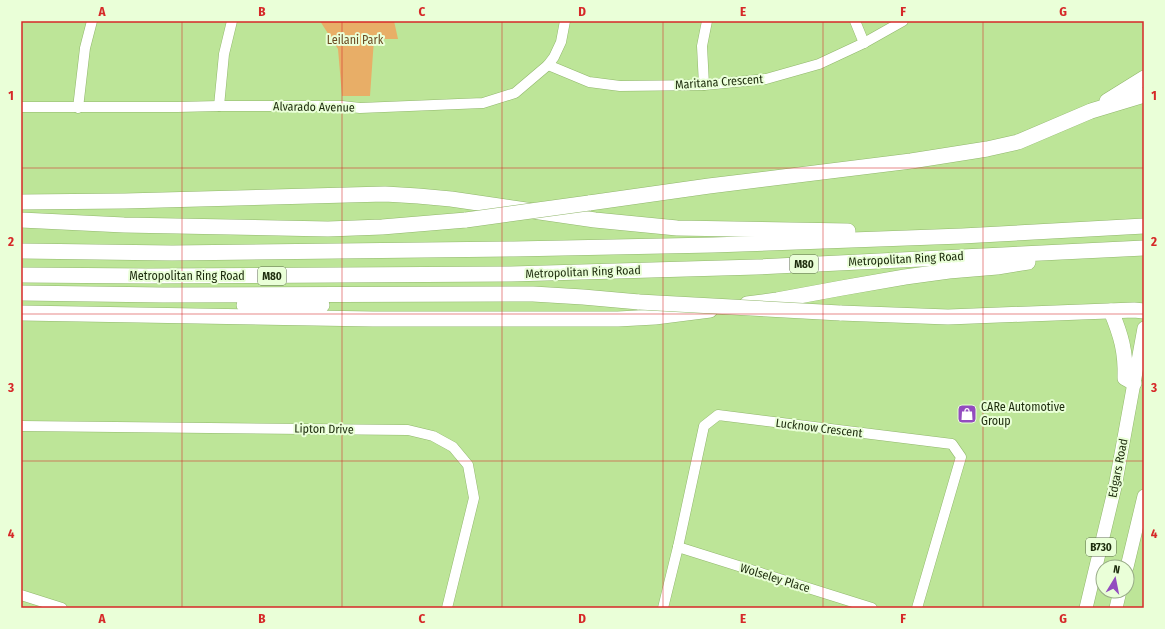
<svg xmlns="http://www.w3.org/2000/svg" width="1165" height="629" font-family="'Fira Sans Condensed',sans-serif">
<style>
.green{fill:#e8ae67}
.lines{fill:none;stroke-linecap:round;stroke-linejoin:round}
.minor-casing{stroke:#91b76c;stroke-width:11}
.major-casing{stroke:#91b76c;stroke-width:14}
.highway-casing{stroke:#91b76c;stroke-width:16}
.minor{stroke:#fff;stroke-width:10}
.major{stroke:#fff;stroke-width:13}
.highway{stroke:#fff;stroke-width:15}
.highway-bridge-casing{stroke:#91b76c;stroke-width:16;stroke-linecap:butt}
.highway-bridge{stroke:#fff;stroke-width:15}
.grid{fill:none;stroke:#d62828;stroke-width:1;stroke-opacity:0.55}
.labels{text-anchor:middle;stroke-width:4;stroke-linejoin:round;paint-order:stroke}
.shield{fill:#eaffd8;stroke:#5a6b4a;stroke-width:1}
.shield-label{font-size:11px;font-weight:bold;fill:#1d2c0d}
.park-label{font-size:12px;fill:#6c4c23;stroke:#eaffd8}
.street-label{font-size:12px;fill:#1d2c0d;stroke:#eaffd8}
.poi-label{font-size:12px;fill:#1d2c0d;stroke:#eaffd8;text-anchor:start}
.neatline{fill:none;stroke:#d62828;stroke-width:1.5}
.grid-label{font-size:13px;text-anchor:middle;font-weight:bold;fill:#d62828}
</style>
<rect width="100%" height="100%" fill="#bde598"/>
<polygon class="green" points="320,21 394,21 398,39 374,39 370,96 342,96 338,49"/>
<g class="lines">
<g class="minor-casing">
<g id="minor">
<polyline points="855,21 864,43"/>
<polyline points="548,65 589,82 620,86 704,85 766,79 819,64 864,43 903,21"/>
<polyline points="704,85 702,46 707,21"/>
<polyline points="219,106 224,54 232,21"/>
<polyline points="21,107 177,107 219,106 342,106 360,108 483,103 515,93 548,65 554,57 561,42 565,21"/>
<polyline points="78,108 85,48 92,21"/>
<polyline points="21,426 408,430 433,436 453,447 468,465 474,498 447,608"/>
<polyline points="678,547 872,608"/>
<polyline points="21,595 62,608"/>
<polyline points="663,608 678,547 704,426 718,415 952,444 961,457 917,608"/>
</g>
</g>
<g class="major-casing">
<g id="major">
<polyline points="1127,567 1144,496"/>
<polyline points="1086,608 1115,487 1144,328"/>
<polyline points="1116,608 1120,591"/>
</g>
</g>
<g class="highway-casing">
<g id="highway">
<polyline points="1107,101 1144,78"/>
<polyline points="21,202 125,201 385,194 418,196 451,199 595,220 677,228 848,231"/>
<polyline points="589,203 709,186 911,161 987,149 1018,142 1091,111 1144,95"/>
<polyline points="21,220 124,225 328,229 382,227 466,220"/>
<polyline points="21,251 172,253 514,249 713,245 962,236 1144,226"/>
<polyline points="21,275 148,276 511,274 757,267 1144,248"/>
<polyline points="21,293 163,295 533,294 583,297 639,302"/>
<polyline points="747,304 777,300 842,288 905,277 949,271 997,267 1028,262"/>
<polyline points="244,305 322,305"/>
<path d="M1111,311C1121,335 1126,352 1125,378L1134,383"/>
<polyline points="21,313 373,319 618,319 655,317 710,310"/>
<polyline points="840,313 948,317 1134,310 1144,311"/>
</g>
</g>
<use href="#minor" class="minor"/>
<use href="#major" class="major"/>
<use href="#highway" class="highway"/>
<g class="highway-bridge-casing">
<g id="highway-bridge">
<polyline points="466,220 589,203"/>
<polyline points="639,302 840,313"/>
</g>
</g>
<use href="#highway-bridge" class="highway-bridge"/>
</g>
<path class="grid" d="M182,21V608M342,21V608M502,21V608M663,21V608M823,21V608M983,21V608M21,168H1144M21,314H1144M21,461H1144"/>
<defs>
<g id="shop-square" transform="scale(1)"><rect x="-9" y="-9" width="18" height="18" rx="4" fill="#934cbf" stroke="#eaffd8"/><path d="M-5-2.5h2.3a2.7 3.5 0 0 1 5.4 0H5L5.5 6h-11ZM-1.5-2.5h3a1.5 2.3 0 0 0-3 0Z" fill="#fff"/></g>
</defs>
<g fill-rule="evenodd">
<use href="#shop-square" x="967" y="414"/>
</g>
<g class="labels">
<g class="shield">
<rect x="790" y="255" width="28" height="18" rx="3"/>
<rect x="258" y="267" width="28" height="18" rx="3"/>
<rect x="1086" y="538" width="30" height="18" rx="3"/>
</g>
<g class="shield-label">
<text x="804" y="268">M80</text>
<text x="272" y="280">M80</text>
<text x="1101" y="551">B730</text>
</g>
<g class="park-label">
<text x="355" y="44">Leilani Park</text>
</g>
<g class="street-label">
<text transform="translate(719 82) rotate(-4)" y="4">Maritana Crescent</text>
<text transform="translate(314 107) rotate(1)" y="4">Alvarado Avenue</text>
<text transform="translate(906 259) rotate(-3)" y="4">Metropolitan Ring Road</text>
<text transform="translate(583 272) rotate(-2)" y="4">Metropolitan Ring Road</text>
<text x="187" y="280">Metropolitan Ring Road</text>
<text transform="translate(819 428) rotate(7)" y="4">Lucknow Crescent</text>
<text transform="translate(324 429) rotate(1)" y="4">Lipton Drive</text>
<text transform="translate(1118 468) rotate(-79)" y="4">Edgars Road</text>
<text transform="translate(775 578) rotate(17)" y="4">Wolseley Place</text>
</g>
<g class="poi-label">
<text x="981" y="411">CARe Automotive<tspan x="981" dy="14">Group</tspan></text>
</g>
</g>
<rect width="1165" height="629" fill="none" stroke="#eaffd8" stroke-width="44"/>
<g transform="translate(1115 579) rotate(10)"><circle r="19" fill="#eaffd8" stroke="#98ab87"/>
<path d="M0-3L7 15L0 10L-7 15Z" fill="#934cbf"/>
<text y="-6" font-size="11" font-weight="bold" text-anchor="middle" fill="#1d2c0d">N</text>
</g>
<rect x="22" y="22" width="1121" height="585" class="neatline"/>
<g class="grid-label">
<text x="102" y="16">A</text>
<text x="262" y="16">B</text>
<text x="422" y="16">C</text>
<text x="582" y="16">D</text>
<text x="743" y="16">E</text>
<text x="903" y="16">F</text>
<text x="1063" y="16">G</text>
<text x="11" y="100">1</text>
<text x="1154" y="100">1</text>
<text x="11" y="246">2</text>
<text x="1154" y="246">2</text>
<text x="11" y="392">3</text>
<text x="1154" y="392">3</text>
<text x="11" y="538">4</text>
<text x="1154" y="538">4</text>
<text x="102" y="623">A</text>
<text x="262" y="623">B</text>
<text x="422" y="623">C</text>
<text x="582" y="623">D</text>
<text x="743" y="623">E</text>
<text x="903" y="623">F</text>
<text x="1063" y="623">G</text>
</g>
</svg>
